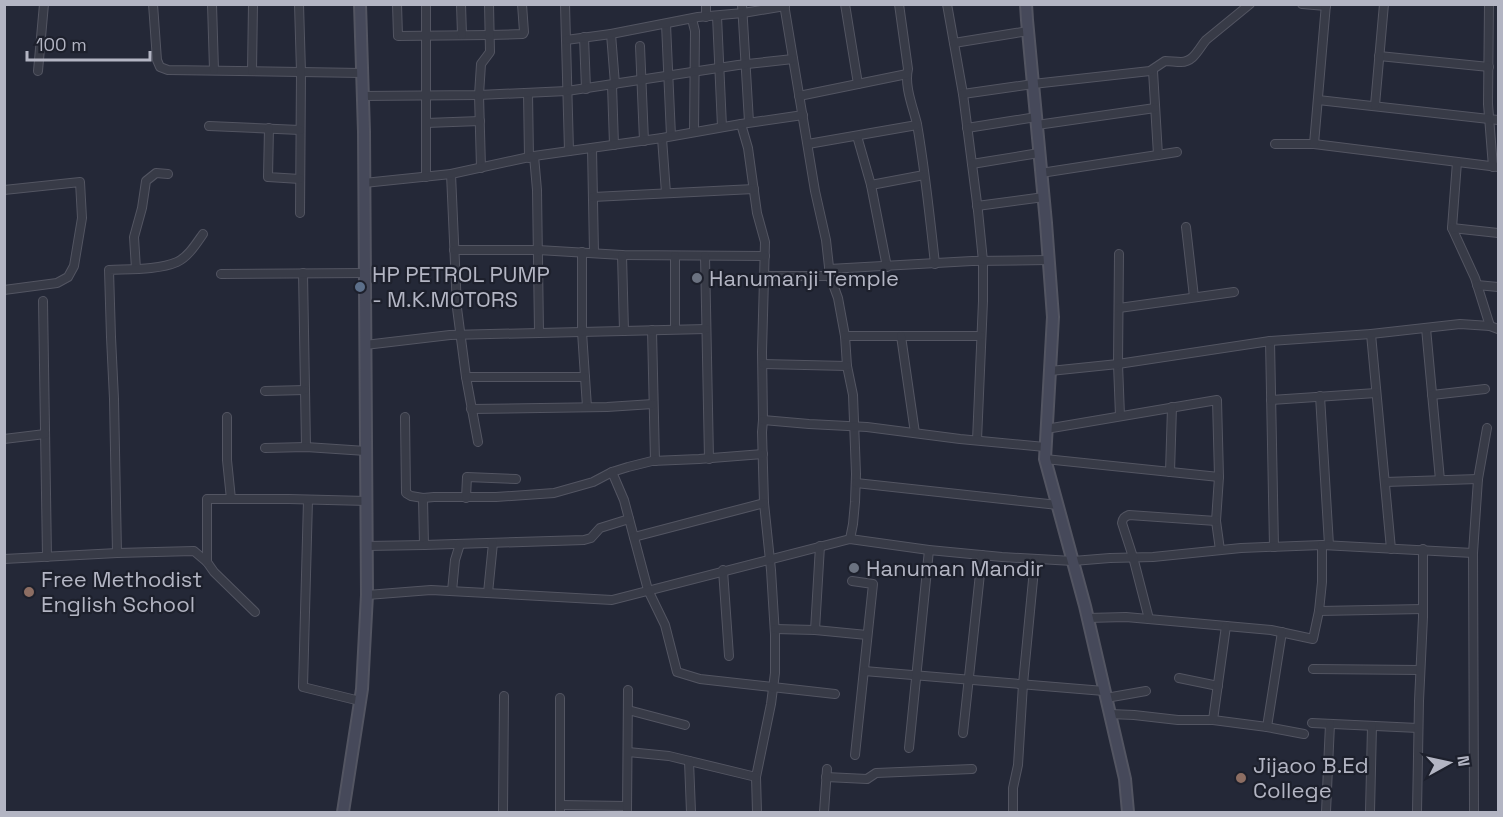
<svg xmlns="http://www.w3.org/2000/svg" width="1503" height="817" font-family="'Space Grotesk',sans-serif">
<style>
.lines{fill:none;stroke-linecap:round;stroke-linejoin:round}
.street-casing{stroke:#535562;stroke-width:10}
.secondary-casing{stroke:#535562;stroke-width:14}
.street{stroke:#383b47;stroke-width:8}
.secondary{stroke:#46495a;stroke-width:10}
.worship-dot{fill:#6b7280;stroke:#1d202c;stroke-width:2}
.service-dot{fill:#5c6f8a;stroke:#1d202c;stroke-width:2}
.education-dot{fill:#8d6e63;stroke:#1d202c;stroke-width:2}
.labels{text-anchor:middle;stroke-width:4.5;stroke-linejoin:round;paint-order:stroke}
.poi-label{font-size:22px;fill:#b3b5c3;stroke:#1d202c;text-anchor:start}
</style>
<rect width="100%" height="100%" fill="#242837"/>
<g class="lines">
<g class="street-casing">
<g id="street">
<polyline points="153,4 157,60 160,67 168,70 362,73"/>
<polyline points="212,4 214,70"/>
<polyline points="299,4 301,72 300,213"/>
<polyline points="397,4 398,36 489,35 523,34 524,32 522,4"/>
<polyline points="461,4 462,35"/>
<polyline points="565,4 569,151"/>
<polyline points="706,4 706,17"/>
<polyline points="742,4 749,122"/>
<polyline points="784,4 815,191 826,240 830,276 838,298 845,336 847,366 853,395 856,474 855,502 853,524 850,539"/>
<polyline points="845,4 858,84"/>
<path d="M899,4L908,69C904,86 913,107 917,124C925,170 930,217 935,264"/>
<polyline points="947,4 963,94 978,211 983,261 983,301 977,440"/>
<polyline points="1302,4 1326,6"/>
<polyline points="1489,4 1488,104 1493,167"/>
<polyline points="717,16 722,127"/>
<polyline points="692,19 695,31 694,132"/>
<polyline points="666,24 671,136"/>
<polyline points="611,34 615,84"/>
<polyline points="584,37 586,89"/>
<polyline points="566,40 611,34 698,17 743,13 785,6"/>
<polyline points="954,43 1028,31"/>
<polyline points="640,46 644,141"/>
<polyline points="1379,56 1489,67"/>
<polyline points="38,71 44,4"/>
<polyline points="252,71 253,4"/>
<polyline points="1153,71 1158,155"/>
<polyline points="612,85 614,145"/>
<polyline points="528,93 529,158"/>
<path d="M963,94L1033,84L1150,71L1165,61C1171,61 1175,62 1181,62C1194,62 1199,48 1206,40L1250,4"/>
<polyline points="362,96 479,95 567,91 738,65 793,59"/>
<polyline points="799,96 907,74"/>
<polyline points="1318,100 1498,120"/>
<polyline points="1375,105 1384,4"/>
<polyline points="426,123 480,121"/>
<polyline points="741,124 748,148 757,213 765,242 762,352 763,420 762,432 764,503 771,570 775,635 775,673 771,704 756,777 757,812"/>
<polyline points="1037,125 1155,108"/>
<polyline points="209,126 300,130"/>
<polyline points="269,128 268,177 300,179"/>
<polyline points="967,128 1036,117"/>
<polyline points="857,136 871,185 887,267"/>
<polyline points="662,138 666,193"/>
<polyline points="808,144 917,125"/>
<polyline points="1275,144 1314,144 1498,167"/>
<polyline points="1314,144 1326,4"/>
<polyline points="592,148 594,253"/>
<polyline points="534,156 537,190 539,332"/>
<polyline points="1457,162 1452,228 1475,278 1490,326"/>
<polyline points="972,164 1039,153"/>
<polyline points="481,168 479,95 481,64 490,52 489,4"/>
<polyline points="1041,173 1177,152"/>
<polyline points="451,174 457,308 466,377 478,442"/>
<polyline points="426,177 426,4"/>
<polyline points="364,183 451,174 534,156 662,138 741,124 803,115"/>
<polyline points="871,185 924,175"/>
<polyline points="4,190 80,182 82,218 74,266 68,277 57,283 4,290"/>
<polyline points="593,197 754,189"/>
<polyline points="977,206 1044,197"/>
<polyline points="1186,227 1194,297"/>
<polyline points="1452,228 1498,233"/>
<polyline points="454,250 538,250 622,255 765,256"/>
<polyline points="582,252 582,332 587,407"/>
<polyline points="1119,254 1118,364 1120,416"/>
<polyline points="622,255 624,331"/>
<polyline points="705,256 709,459"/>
<polyline points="136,269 134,237 142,208 146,181 156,173 168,174"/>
<polyline points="829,269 972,261 1049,260"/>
<polyline points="303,273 306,447"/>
<polyline points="221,274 365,273"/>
<polyline points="765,276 830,276"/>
<polyline points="1477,285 1498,287"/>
<polyline points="43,301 47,557"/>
<polyline points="1119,308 1234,292"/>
<polyline points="1426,328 1440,480"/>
<polyline points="675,329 675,256"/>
<polyline points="652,330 655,461"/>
<polyline points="1371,334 1391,549"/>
<polyline points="845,336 981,336"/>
<polyline points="901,336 915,433"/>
<polyline points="1270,341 1274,547"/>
<polyline points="365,345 450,335 706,329"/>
<polyline points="763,364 847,366"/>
<polyline points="1050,371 1118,364 1270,341 1371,334 1460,324 1490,326 1498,329"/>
<polyline points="466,377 585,377"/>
<polyline points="265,391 305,390"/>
<polyline points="1432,395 1485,389"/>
<polyline points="1320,396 1329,545"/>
<polyline points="1271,400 1376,393"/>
<polyline points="471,409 607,407 653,404"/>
<polyline points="227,417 227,460 231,499"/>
<polyline points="405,417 406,493 411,496 423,498 434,497 496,497 554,493 593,482 612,472 628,467 652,461 699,459 763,454"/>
<polyline points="763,420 809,424 867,427 960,439 1045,447"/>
<polyline points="1046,429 1217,400 1219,477 1216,521 1220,550"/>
<polyline points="4,439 45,434"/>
<polyline points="265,448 306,447 366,451"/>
<polyline points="1045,459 1219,477"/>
<polyline points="612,472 624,500 648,590 665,625 677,672 700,679 835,694"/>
<polyline points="1170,472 1172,407"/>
<polyline points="1385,482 1478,479"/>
<polyline points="856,483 1058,505"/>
<polyline points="423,498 424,545"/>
<polyline points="466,498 467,477 516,479"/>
<polyline points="308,500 303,687 360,701"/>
<polyline points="634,537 764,503"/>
<polyline points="367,546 424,545 584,540 591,538 600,528 629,519"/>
<path d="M117,553L114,399L111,337L109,270C129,269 159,270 177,262C188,257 196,244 203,234"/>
<polyline points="4,559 117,553 194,551 207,562 214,572 255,612"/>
<polyline points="207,562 207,499 289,499 367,501"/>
<polyline points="723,570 729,656"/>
<polyline points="852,581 873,584 855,755"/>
<polyline points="452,591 455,560 460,544"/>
<polyline points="488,593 493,543"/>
<polyline points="367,595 431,590 612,600 850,539 929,550 1002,557 1073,561 1110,558 1153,557 1241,548 1322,545 1473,553"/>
<polyline points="1319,611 1423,609"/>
<polyline points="1087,618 1126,617 1271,630 1313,639 1319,611 1322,582 1322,545"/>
<path d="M1149,619L1133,557L1122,523C1123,518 1124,517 1129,515L1216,521"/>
<polyline points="775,629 815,630 867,635"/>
<polyline points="815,630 820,546"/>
<polyline points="1313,669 1420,670"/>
<polyline points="864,671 1104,691"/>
<polyline points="1179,678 1218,686"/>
<polyline points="1106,698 1146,691"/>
<polyline points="628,710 685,725"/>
<polyline points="1110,714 1134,715 1178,720 1213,720 1267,727 1304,734"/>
<polyline points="1213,720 1226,626"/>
<polyline points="1312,723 1418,728"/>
<polyline points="1267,727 1282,632"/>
<polyline points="963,733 982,555"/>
<polyline points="909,748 929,550"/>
<polyline points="628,752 669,756 756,777"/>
<polyline points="689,761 691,812"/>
<polyline points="826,777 867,779 876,773 972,769"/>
<polyline points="560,805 627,806"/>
<polyline points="503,812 504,696"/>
<polyline points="560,812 560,698"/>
<polyline points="627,812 628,690"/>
<polyline points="824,812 827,769"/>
<polyline points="1013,812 1013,788 1018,765 1023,684 1035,559"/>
<polyline points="1326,812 1330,724"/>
<polyline points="1370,812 1372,726"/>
<polyline points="1417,812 1419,701 1423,617 1423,549"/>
<polyline points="1474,812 1473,553 1478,479 1487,428"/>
</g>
</g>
<g class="secondary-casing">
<g id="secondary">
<polyline points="1026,4 1027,20 1046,223 1053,317 1045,459 1085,606 1125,779 1128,812"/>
<polyline points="343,812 362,689 367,595 364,132 360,4"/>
</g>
</g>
<use href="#street" class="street"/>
<use href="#secondary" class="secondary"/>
</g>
<g class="worship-dot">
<circle cx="697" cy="278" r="6"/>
<circle cx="854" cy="568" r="6"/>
</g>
<circle class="service-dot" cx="360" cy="287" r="6"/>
<g class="education-dot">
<circle cx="29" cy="592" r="6"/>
<circle cx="1241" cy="778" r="6"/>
</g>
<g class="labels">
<g class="poi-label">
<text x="372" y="282">HP PETROL PUMP<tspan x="372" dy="25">- M.K.MOTORS</tspan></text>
<text x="709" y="286">Hanumanji Temple</text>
<text x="866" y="576">Hanuman Mandir</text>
<text x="41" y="587">Free Methodist<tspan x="41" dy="25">English School</tspan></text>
<text x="1253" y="773">Jijaoo B.Ed<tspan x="1253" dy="25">College</tspan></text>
</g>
</g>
<rect width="1503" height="817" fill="none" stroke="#b3b5c3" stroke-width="12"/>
<g transform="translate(1449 763) rotate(82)" stroke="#1d202c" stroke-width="4.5" paint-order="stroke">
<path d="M0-4.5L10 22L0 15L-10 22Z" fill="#b3b5c3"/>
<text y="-9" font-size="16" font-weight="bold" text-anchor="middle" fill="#b3b5c3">N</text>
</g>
<path d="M27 51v9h123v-9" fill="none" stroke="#b3b5c3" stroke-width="3"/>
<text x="36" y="51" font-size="18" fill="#b3b5c3" stroke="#1d202c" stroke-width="4.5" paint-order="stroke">100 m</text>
</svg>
